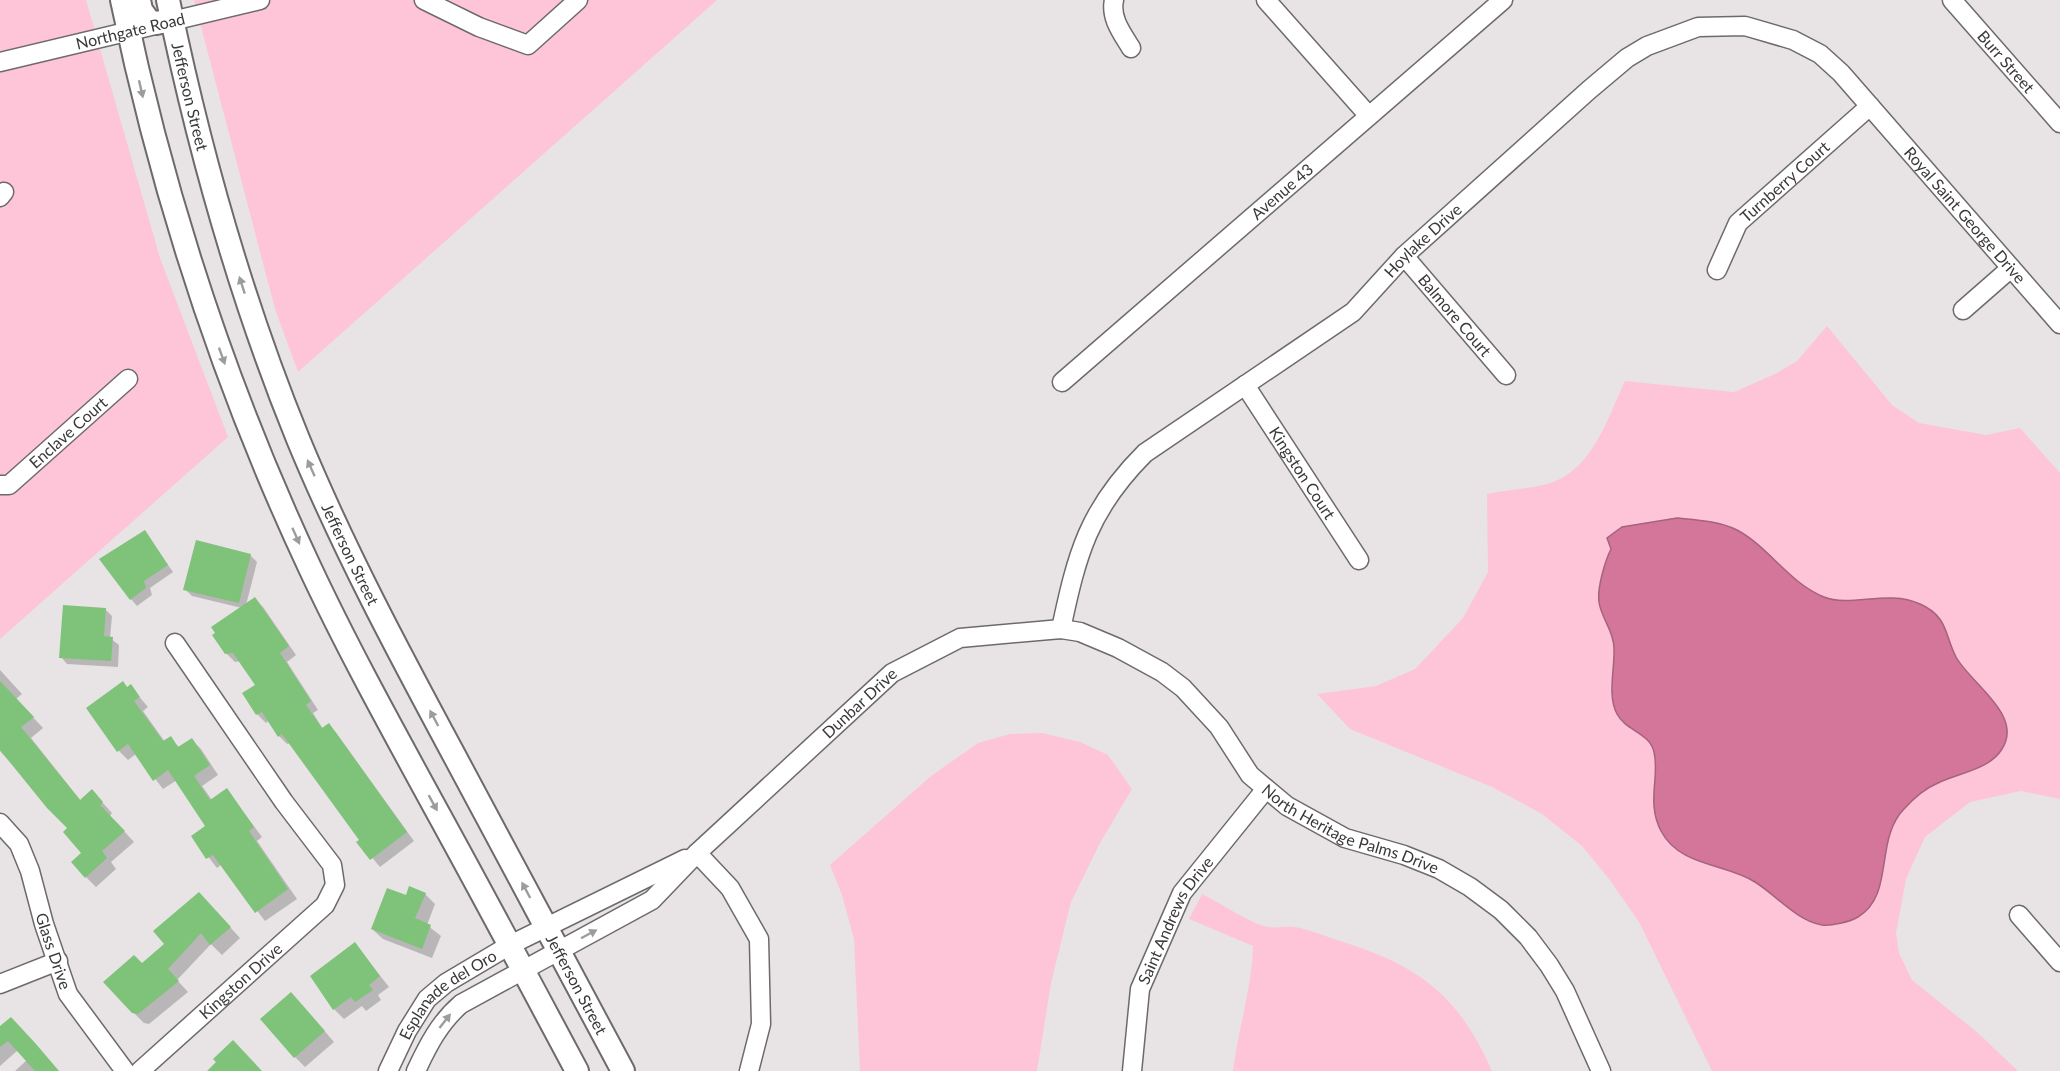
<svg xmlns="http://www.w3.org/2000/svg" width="2060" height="1071" font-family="Lato,sans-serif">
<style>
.green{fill:#fec5d8}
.water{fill:#d37699;stroke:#a5637c;stroke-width:1.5}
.shadow{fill:#0003}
.building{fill:#7fc279}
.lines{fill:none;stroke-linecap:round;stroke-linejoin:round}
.minor-casing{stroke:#6e6a6b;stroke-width:21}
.major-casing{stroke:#6e6a6b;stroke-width:26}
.minor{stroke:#fff;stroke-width:18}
.major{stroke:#fff;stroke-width:22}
.oneway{fill:#9c9c9c}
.labels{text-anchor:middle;stroke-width:4.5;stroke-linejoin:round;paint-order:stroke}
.street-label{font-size:16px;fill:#3a3839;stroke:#e8e4e5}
</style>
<rect width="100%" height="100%" fill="#e8e4e5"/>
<g class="green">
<polygon points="0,0 86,0 160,258 228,437 0,639"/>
<polygon points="194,0 717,0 298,372 275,309"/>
<path d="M1827,326L1892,405L1919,423L1986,435L2020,428L2060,473V799L2021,791L1970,802L1925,837L1906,879L1896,933L1899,953L1912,980L1978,1033L2018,1071H1712L1639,922L1609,879L1582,846L1542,814L1492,787L1350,729L1317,694L1376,686L1415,669L1463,618L1488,572L1487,494C1506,490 1528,489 1547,484C1592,472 1607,419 1625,381L1734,392L1775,374L1797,361Z"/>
<polygon points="1042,733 1080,742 1108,755 1132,789 1100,843 1071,902 1051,983 1037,1071 860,1071 854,939 842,895 830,865 931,776 978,743 1010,734"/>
<path d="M1202,894C1219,902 1251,924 1268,927C1276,929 1286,925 1295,927C1311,930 1327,937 1343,942C1420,966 1459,996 1492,1071H1233C1238,1029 1252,988 1253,946L1189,919Z"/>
</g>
<path class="water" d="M1677,518C1697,520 1719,521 1737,530C1769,547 1789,583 1824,597C1852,608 1887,589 1920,604C1948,616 1945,636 1956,657C1970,683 2024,715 2002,749C1989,770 1958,773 1938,783C1926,788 1913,799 1904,809C1874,840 1895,895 1858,917C1850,922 1831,926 1822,925C1797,921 1776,895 1755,882C1725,863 1680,867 1661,831C1646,802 1660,777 1654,752C1650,733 1626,731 1617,714C1607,695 1615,669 1614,648C1614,631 1601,618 1599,602C1597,588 1605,561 1611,549L1607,538L1622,527Z"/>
<g class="shadow">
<polygon points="145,532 173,572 150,588 152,595 137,606 131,599"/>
<polygon points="250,555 257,562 246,605 255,599 263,607 296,655 287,662 318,710 313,713 323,729 329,725 337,734 414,841 380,867 359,842 361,840 290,743 287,744 279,736 269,720 266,723 257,714 244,694 257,685 241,661 235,662 226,653 242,608 192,596 185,589"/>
<polygon points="105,609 112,616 110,638 119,645 118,667 67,664 61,657"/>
<polygon points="0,670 22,694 16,699 43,728 31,738 81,801 102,802 112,813 110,816 134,842 111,862 116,869 96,887 86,877 83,853 69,828 0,751"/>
<polygon points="130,686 148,707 143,711 165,742 170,738 180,748 192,740 201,749 218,775 202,786 212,800 227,790 262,837 257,841 297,899 265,921 222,864 217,868 193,837 207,827 177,780 163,789 136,754 128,760 119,751 128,688"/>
<polygon points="425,894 435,904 427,925 441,936 432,958 383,939 372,929 407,897"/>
<polygon points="209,904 240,938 222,955 211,944 177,980 188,992 149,1024 144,1023 133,1012 142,965"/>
<polygon points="355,944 389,987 378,995 381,1000 366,1011 362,1006 344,1019 334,1009"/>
<polygon points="301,1004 334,1042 305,1067 295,1057"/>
<polygon points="0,1028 58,1071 15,1071 27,1060 18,1050 0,1066"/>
</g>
<g class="building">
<polygon points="145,530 168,565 144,581 146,588 130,600 99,559"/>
<polygon points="196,540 251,554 239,603 183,590"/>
<polygon points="255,597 289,646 280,653 311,701 306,705 322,728 329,723 407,832 370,860 356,842 359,840 282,734 278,737 262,712 256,715 242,693 255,685 233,653 225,654 212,635 215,633 211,627"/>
<polygon points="63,605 106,608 104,636 113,637 111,661 59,658"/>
<polygon points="0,681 34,717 21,727 80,800 92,789 103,802 100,805 125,831 102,851 107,858 85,878 71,862 81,853 63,832 67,828 47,808 0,750"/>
<polygon points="123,681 127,687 131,684 140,697 134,701 163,741 171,736 178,747 192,738 210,765 194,776 210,800 227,788 254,827 249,831 288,889 255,913 213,855 206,859 191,836 205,826 168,770 153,781 128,744 117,752 86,708"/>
<polygon points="409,886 426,893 415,918 431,925 422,949 371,929 387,888 406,895"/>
<polygon points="199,892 231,927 210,945 201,933 168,969 179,981 138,1014 132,1013 103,982 134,955 142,963 164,944 153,931"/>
<polygon points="355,942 380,976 369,985 373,990 355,1002 351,997 333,1010 310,976"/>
<polygon points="291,992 325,1031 294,1058 260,1019"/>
<polygon points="11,1017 36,1044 59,1071 35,1071 8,1041 0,1047 0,1026"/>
<polygon points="233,1040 262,1071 207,1071 216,1062 213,1059"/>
</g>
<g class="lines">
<g class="minor-casing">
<g id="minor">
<polyline points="424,0 479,27 528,45 578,0"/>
<path d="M1114,0C1110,18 1122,33 1131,48"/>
<polyline points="1266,0 1369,116"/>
<path id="s1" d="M1952,0L2060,123"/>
<path id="s2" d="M0,62L260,0"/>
<polyline points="0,197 4,192"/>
<path id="s3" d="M1404,256L1506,375"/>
<path id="s4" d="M1717,270L1738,223L1870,106"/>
<polyline points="1963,310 2011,268"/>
<path id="s5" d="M1062,382L1503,0"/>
<path id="s6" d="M1245,385L1359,560"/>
<path id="s7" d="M0,485H9L128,379"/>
<path id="s8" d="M1061,629C1077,554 1088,510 1145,453L1353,312L1404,256L1589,90L1627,58L1647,46L1698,27L1745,26L1793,40L1820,54L1841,73L2060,324"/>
<path id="s9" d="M0,823L19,844L30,871L44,924L68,994L125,1071"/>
<polyline points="697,853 730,888 759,939 761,1024 749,1071"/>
<polyline points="2019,915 2060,962"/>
<polyline points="0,984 58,961"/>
<path id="s10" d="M140,1071L325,905L335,885L332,865L284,802L175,643"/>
<path id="s11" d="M388,1071L407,1031L427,999L446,983L510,945L685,859"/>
<path id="s12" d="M416,1071C428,1045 440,1022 461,1004L652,900L697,853L892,673L960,638L1061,629L1080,632L1118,648L1162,672L1183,688L1219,727L1250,775L1287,806L1345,838L1404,855L1439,869L1470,887L1501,910L1528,937L1549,965L1565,991L1601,1071"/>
<path id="s13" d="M1132,1071L1140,989L1182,893L1265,790"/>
</g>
</g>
<g class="major-casing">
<g id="major">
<path d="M122,0C163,197 224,385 310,568C347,647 390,725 432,802C481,891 529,981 577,1071"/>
<polyline points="139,0 141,10 149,21 156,23 172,20"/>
<path id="s14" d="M168,0C199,150 240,297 298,439C343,548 398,651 454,755C510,860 567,966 623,1071"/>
</g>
</g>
<use href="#minor" class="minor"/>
<use href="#major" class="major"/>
</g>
<defs><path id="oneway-solid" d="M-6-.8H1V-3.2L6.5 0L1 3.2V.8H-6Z" transform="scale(1.5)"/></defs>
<g class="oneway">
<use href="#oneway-solid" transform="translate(141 89) rotate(77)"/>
<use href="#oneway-solid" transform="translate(242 285) rotate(-108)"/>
<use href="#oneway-solid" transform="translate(222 356) rotate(70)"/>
<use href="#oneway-solid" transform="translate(311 468) rotate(-114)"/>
<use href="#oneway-solid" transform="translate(296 536) rotate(66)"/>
<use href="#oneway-solid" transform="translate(434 718) rotate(-118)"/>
<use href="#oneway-solid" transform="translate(433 803) rotate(61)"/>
<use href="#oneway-solid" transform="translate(526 890) rotate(-118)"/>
<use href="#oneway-solid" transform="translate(589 934) rotate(-28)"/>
<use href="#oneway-solid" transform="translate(445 1021) rotate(-52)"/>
</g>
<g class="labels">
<g class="street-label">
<text dy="6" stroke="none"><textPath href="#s2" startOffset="134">Northgate Road</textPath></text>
<text dy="6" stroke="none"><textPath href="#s1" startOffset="82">Burr Street</textPath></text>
<text dy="6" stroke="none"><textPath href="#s14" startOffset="99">Jefferson Street</textPath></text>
<text dy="6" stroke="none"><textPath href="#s4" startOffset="114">Turnberry Court</textPath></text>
<text dy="6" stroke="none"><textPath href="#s5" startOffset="291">Avenue 43</textPath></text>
<text dy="6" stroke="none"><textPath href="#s8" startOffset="1246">Royal Saint George Drive</textPath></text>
<text dy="6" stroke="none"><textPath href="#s8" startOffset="550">Hoylake Drive</textPath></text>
<text dy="6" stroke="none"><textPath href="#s3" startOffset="78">Balmore Court</textPath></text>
<text dy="6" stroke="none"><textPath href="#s7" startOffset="88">Enclave Court</textPath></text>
<text dy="6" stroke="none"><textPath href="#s6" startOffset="105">Kingston Court</textPath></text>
<text dy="6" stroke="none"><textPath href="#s14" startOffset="585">Jefferson Street</textPath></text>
<text dy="6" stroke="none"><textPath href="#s12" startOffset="585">Dunbar Drive</textPath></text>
<text dy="6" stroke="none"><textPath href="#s12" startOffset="1170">North Heritage Palms Drive</textPath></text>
<text dy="6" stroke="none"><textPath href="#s13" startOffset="160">Saint Andrews Drive</textPath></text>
<text dy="6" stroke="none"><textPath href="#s9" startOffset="141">Glass Drive</textPath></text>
<text dy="6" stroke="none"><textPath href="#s10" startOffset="135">Kingston Drive</textPath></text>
<text dy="6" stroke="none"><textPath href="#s14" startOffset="1071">Jefferson Street</textPath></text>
<text dy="6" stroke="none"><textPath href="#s11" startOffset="100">Esplanade del Oro</textPath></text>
</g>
</g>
</svg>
